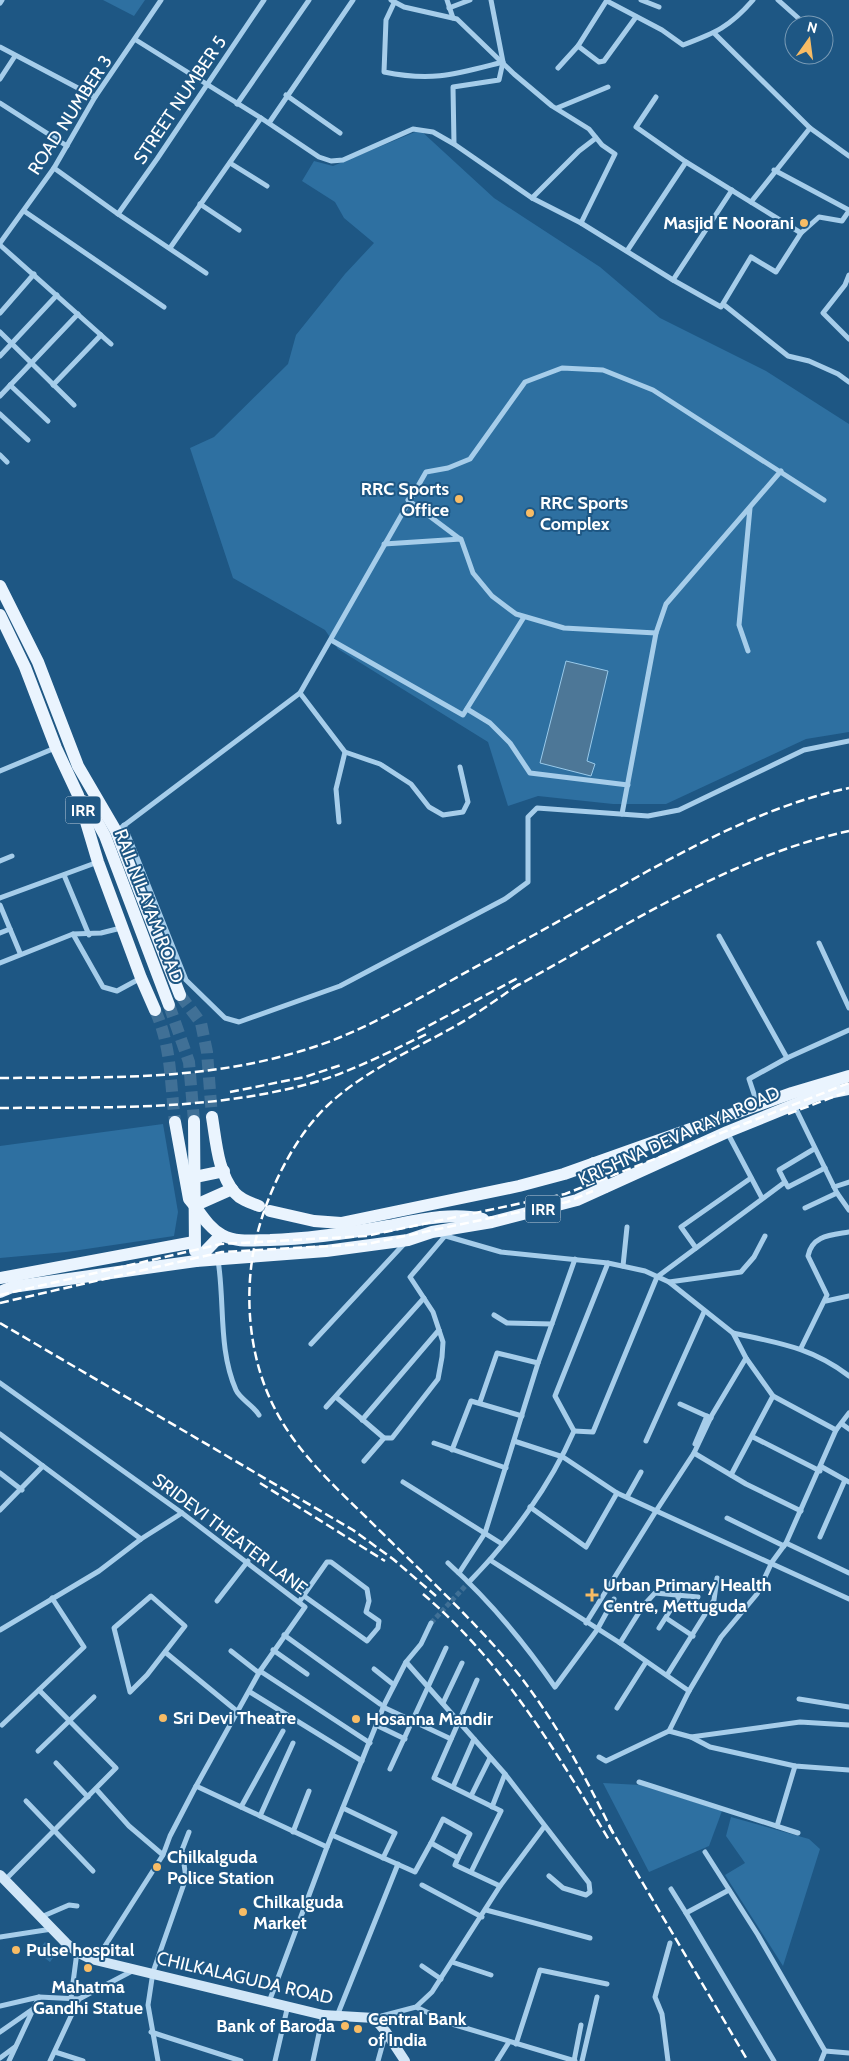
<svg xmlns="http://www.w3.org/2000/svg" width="849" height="2061" font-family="Cabin,sans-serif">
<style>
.green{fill:#2e70a1}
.water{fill:#4d7797;stroke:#99caeb}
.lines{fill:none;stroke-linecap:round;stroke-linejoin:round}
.street-tunnel{stroke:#407096;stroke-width:5;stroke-dasharray:5 2.5;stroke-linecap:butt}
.primary-tunnel{stroke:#407096;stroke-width:12;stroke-dasharray:12 6;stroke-linecap:butt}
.street{stroke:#a6cdea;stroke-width:5}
.secondary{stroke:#d1e6f7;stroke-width:10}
.primary{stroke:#eaf4fe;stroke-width:12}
.rail{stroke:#fff;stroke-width:2.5;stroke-dasharray:9 4;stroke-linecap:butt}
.poi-dot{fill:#f8bc65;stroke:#1e5784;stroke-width:2}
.labels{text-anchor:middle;stroke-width:4;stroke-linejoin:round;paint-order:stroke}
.shield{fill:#1e5784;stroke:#bccdda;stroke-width:1}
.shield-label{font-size:16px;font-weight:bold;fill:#fff}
.street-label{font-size:18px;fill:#fff;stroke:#1e5784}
.poi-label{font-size:18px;font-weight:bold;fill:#fff;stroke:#1e5784;text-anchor:start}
</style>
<rect width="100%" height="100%" fill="#1e5784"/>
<g class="green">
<polygon points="103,0 145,0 134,16"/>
<polygon points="420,130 494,198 600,267 660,318 766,371 849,424 849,732 806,739 666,804 613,804 538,796 508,806 488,742 338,649 325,630 233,578 190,448 214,437 288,364 296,335 345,274 374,243 344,218 335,202 302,181 314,161 333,166"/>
<polygon points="163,1124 178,1212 174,1236 66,1252 0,1258 0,1146"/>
<polygon points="603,1783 640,1785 722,1811 709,1846 649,1872"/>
<polygon points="731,1817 809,1839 820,1849 783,1966 725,1875 745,1863 726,1836"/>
<polygon points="45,1942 58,1951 50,1962 37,1952"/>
</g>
<polygon class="water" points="566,661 608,671 587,761 595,764 591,776 540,763"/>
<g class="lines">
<polyline class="street-tunnel" points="431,1623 470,1581"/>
<g class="primary-tunnel">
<polyline points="180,995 201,1023 207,1052 212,1117"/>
<polyline points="169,1005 189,1062 194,1121"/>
<path d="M155,1010C172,1048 170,1082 175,1122"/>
</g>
<g class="street">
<polyline points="391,0 404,7 457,19 514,74 552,106 589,129 602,145 615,154 581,223"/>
<polyline points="447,0 453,18"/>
<polyline points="641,0 659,7"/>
<polyline points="778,0 806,25"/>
<path d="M607,1L662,30L683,45C715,33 730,27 753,0"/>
<polyline points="0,3 2,0"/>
<path d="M394,3L386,20L384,72C433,82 456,74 503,62"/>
<polyline points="449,8 470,0"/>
<polyline points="714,33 810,128 849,156"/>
<polyline points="136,40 261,118 319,157 331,161 343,160 413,129 433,132 454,144 532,198 581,223 673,280 721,307 751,257 776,272 801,233 819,217 842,221 849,211"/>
<polyline points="578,46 599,62 604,61 636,17"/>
<polyline points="0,47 95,97"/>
<polyline points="558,68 578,46 607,0"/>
<polyline points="0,79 15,56"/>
<polyline points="286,95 340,133"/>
<polyline points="656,97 636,127 686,162 801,233"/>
<polyline points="0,103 67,146"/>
<polyline points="237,104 309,0"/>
<polyline points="557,108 608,87"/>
<polyline points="269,123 353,0"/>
<polyline points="454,144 453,87 499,80 503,62 491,0"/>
<polyline points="230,163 267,186"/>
<polyline points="54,168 118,214 206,273"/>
<polyline points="774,170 849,210"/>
<polyline points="532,198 579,151 596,138"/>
<polyline points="751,202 810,128"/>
<polyline points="200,204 239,230"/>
<polyline points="24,211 164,307"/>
<polyline points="118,214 157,159 264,0"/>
<polyline points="0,243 54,168 95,97 161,0"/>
<polyline points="0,245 111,344"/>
<polyline points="170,248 261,118"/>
<polyline points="627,251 686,162"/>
<polyline points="849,275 845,285 823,313 849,339"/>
<polyline points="673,280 732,190"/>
<polyline points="723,304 788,356 809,361 838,374 849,382"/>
<polyline points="0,313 34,274"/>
<polyline points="0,332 74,405"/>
<polyline points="0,356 57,295"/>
<polyline points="10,385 48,421"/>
<polyline points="53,385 101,335"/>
<polyline points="0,396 78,314"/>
<polyline points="0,414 28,440"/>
<polyline points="0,455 7,462"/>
<polyline points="408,500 460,539"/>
<polyline points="384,544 461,539 473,573 492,596 516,614 564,628 656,633"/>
<polyline points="331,640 463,715 524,617"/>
<polyline points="748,651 739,625 750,508"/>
<polyline points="300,693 345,752 336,789 339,822"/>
<polyline points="467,709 490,723 510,743 530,773 628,785"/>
<polyline points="345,752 380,764 411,784 429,807 443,815 463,812 468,802 460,767"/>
<polyline points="0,771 55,748"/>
<polyline points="622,814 656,633 666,604 781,471"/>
<polyline points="124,825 186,980 225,1018 239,1022 340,986 505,899 528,882 528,817 537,808 648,816 679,810 804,750 849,741"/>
<polyline points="122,827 300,693 426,472 448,468 470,459 525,382 562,368 603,370 653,390 824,500"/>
<polyline points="0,861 12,856"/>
<polyline points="64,875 89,935"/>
<polyline points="0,898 98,862"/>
<polyline points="0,905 20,953"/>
<polyline points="0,933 10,929"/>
<polyline points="73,934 103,987 117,991 141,978"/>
<polyline points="719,936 787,1058"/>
<polyline points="819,943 849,1008"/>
<polyline points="0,963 73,934 101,933 121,928"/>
<polyline points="794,1105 837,1193 849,1210"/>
<polyline points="758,1106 749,1079 787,1058 849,1030"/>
<polyline points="727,1132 762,1198"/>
<polyline points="785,1182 779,1170 814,1149"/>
<polyline points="834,1187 849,1182"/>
<polyline points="805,1208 837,1193"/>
<polyline points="439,1234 501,1252 608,1263 645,1271 669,1282 733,1333 746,1358 773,1396 836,1430"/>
<polyline points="696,1248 681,1227 751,1178"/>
<path d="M218,1260C225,1303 218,1349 236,1390C240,1399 253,1405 259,1415"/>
<polyline points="623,1266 627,1227"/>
<polyline points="669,1282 741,1272 754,1257 765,1236"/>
<polyline points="826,1301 849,1296"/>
<polyline points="494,1315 507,1323 552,1324"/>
<path d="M733,1333C778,1343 811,1347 849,1376"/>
<polyline points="311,1344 404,1244"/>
<path d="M801,1348L827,1295L808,1256C812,1235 832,1235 849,1232"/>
<polyline points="0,1383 182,1513 305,1607 260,1671 195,1788 170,1836 163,1855 96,1960"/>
<polyline points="336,1397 384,1438"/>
<polyline points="480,1402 497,1353 538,1363"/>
<polyline points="680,1404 711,1418"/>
<polyline points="326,1407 424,1298"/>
<polyline points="362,1420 439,1330"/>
<polyline points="842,1424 849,1429"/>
<polyline points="574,1431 593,1432 657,1277 785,1182 788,1187 825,1168"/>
<polyline points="0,1434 141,1539"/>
<polyline points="753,1437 820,1471"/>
<polyline points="514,1441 563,1457 617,1493 849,1599"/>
<polyline points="646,1441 704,1312"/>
<polyline points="434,1443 506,1468"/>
<polyline points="695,1444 707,1416"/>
<polyline points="452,1450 471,1401 522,1416"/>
<polyline points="694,1453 746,1484 801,1511"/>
<polyline points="364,1461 384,1438 392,1438 438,1379 442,1357 443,1342 433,1312 410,1277 445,1236"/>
<polyline points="822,1467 849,1482"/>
<polyline points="0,1473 22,1490"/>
<polyline points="731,1475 773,1396"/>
<polyline points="403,1482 502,1544"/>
<polyline points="627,1497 641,1472"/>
<polyline points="530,1507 586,1547 617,1493"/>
<polyline points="0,1510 43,1466"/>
<polyline points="727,1518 784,1546"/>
<polyline points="820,1537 845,1480"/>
<polyline points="786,1543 849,1573"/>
<polyline points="490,1560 620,1643 689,1691"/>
<path d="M448,1563C489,1600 524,1642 555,1687L597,1630L614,1599"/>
<polyline points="459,1573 485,1533 538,1363 575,1259"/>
<path d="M470,1581C511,1539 550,1486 574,1431L555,1396L608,1263"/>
<polygon points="151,1596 185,1626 147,1675 130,1692 114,1628"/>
<polyline points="217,1601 248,1561"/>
<polyline points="299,1602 327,1562 331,1562 367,1589 369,1601 366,1612 379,1621 378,1628 367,1641 304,1596"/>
<polyline points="666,1618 693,1636"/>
<polyline points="586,1623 656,1511 694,1453 712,1415 746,1358"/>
<polyline points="659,1628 680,1595"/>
<polyline points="0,1630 99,1571 141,1539 182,1513"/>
<polyline points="284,1635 380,1704"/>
<polyline points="620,1643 643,1606 655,1593 698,1597"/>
<polyline points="273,1650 307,1674"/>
<polyline points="231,1651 259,1673"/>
<polyline points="165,1652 238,1712"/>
<polyline points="406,1662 505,1774 589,1883 590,1892 586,1895 563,1888 549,1876"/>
<polyline points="374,1669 394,1685"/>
<polyline points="260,1671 370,1743"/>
<polyline points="667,1675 714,1600 717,1578"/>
<polyline points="250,1692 362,1761"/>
<polyline points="799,1699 849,1707"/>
<polyline points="443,1703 462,1663"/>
<polyline points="383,1707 451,1739"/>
<polyline points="617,1708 646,1662"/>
<polyline points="2,1725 84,1647 52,1598"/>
<polyline points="376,1725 405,1739"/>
<polyline points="669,1731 691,1737 710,1747 795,1766 849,1770"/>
<polyline points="691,1737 800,1722 849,1725"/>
<polyline points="38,1751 94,1697"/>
<polyline points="599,1757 606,1761 669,1731 689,1691 721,1637 757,1594 772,1562 786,1543 836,1430 849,1413"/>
<polyline points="56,1763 88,1797"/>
<polyline points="390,1769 446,1648"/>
<polyline points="639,1782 798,1833"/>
<polyline points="196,1786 327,1847"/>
<polyline points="453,1787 474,1739"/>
<polyline points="96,1789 129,1826 163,1855"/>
<polyline points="471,1796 490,1758"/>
<polyline points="26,1801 93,1871"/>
<polyline points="241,1807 283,1731"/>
<polyline points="492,1807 505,1774"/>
<polyline points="343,1808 395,1833 383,1858"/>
<polyline points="260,1816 293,1743"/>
<polyline points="777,1826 795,1766"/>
<polyline points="293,1832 309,1791"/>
<polyline points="332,1835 415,1872 431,1843 458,1858 455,1865 500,1886"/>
<polyline points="431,1843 443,1819 470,1834 458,1858"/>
<polyline points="705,1852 758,1935 825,2051"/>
<polyline points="471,1872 501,1811 434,1778 477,1680"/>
<polyline points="5,1880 116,1768 39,1690"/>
<polyline points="422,1885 482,1917"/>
<polyline points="671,1889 686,1913 729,1890"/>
<polyline points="486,1910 590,1938"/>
<polyline points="686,1913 774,2061"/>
<polyline points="41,1917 69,1905 77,1906"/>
<polyline points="0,1937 52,1929"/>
<polyline points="452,1962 491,1975"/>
<polyline points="422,1966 441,1979"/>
<polyline points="71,1998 77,1952"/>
<polyline points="269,2002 327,1847 385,1703 406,1662 421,1644 431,1623"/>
<polyline points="0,2006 39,1997 79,1999 134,1970"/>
<polyline points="416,2007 452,2024 575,2061"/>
<polyline points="337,2016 398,1864"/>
<polyline points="374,2018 416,2007 432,1992 500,1886 544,1827"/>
<polyline points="0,2032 33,2009"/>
<polyline points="151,2032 241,2061"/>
<polyline points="516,2044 540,1970 607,1984"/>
<polyline points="55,2052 83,2061"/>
<polyline points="0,2058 15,2047"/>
<polyline points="9,2061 39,1997"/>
<polyline points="50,2061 79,1999"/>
<polyline points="158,2061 148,2005 153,1972 186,1878 182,1850 189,1832"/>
<polyline points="275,2061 288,2005"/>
<polyline points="313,2061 323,2015"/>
<polyline points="378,2061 386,2032"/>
<polyline points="497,2061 509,2042"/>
<polyline points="574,2061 581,2025"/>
<polyline points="582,2061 597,1997"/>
<polyline points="668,2061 662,2014 655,1997 670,1943"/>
<polyline points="821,2061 825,2051 849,2053"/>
</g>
<polyline class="secondary" points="0,1875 66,1943 77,1952 91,1959 323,2015 374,2018 386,2032 405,2061"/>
<g class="primary">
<polyline points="0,586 38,662 78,766 116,831 180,995"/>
<polyline points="0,615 25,667 56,748 78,795 98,862 141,978 155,1010"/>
<polyline points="83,801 92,812 105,836 169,1005"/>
<path d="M212,1117C216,1141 218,1174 235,1193C241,1200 251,1203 259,1206"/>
<polyline points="194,1121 195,1251"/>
<path d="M175,1122L189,1199C199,1210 207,1227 222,1235C237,1243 254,1240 270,1240C310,1239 349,1233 388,1226C419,1220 451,1212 483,1219"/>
<polyline points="594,1163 605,1187"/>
<polyline points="195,1177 224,1171"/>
<polyline points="196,1205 232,1189"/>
<polyline points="270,1211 314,1221 341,1223 519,1186 564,1174 792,1093 849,1076"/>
<polyline points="196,1261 221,1235"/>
<polyline points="0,1278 194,1242"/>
<polyline points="0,1292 12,1287 196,1261 326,1251 408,1240 432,1232 492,1222 577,1200 727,1132 818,1095 849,1089"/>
</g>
<g class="rail">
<path d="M519,984C496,1000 474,1016 450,1029C408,1052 362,1073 328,1105C294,1137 268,1191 257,1235C243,1290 248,1356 274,1407C295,1450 333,1485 366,1517C418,1569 474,1619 520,1676C559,1727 585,1776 613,1833"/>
<path d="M513,988C620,930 728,857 849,831"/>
<polyline points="417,1032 518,978"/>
<path d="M0,1078C116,1077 220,1082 331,1041C379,1022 425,995 470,970C529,938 588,905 646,872C710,837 777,803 849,788"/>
<polyline points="230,1092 305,1077 341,1065"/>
<path d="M0,1108C103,1107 208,1111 308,1084C350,1073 388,1052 427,1034"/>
<polyline points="788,1114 849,1091"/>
<polyline points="0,1295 221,1244 366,1236 565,1194 849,1083"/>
<polyline points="0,1303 222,1252 367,1244 567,1202 593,1191"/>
<polyline points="0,1323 353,1530 393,1559 436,1596"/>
<polyline points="260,1483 385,1561"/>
<path d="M423,1594C503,1662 556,1751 609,1840"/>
<polyline points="609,1826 748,2061"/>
</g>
</g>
<g class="poi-dot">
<circle cx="804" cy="223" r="5"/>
<circle cx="459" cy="499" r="5"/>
<circle cx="530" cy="513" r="5"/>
<path d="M589.5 1587.5h5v5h5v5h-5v5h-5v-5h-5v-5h5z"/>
<circle cx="163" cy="1718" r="5"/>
<circle cx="356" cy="1719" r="5"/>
<circle cx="157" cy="1867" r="5"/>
<circle cx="243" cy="1912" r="5"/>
<circle cx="16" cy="1950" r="5"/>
<circle cx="88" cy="1968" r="5"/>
<circle cx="345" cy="2026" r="5"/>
<circle cx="358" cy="2029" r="5"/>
</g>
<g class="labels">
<g class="shield">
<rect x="65.5" y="796.5" width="35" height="27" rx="4"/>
<rect x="525.5" y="1195.5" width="35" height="27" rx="4"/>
</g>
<g class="shield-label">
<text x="83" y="816">IRR</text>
<text x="543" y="1215">IRR</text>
</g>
<g class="street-label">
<text transform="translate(180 100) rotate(-56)" y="6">STREET NUMBER 5</text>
<text transform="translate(70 115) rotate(-57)" y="6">ROAD NUMBER 3</text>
<text transform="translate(149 906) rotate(69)" y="6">RAIL NILAYAM ROAD</text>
<text transform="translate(679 1136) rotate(-24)" y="6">KRISHNA DEVA RAYA ROAD</text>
<text transform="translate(230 1534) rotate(37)" y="6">SRIDEVI THEATER LANE</text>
<text transform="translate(245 1978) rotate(13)" y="6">CHILKALAGUDA ROAD</text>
</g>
<g class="poi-label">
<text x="794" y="229" text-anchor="end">Masjid E Noorani</text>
<text x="449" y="495" text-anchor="end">RRC Sports<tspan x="449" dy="21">Office</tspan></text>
<text x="540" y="509">RRC Sports<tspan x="540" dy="21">Complex</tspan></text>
<text x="603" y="1591">Urban Primary Health<tspan x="603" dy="21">Centre, Mettuguda</tspan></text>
<text x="173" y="1724">Sri Devi Theatre</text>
<text x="366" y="1725">Hosanna Mandir</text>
<text x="167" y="1863">Chilkalguda<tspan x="167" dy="21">Police Station</tspan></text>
<text x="253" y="1908">Chilkalguda<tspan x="253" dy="21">Market</tspan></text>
<text x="26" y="1956">Pulse hospital</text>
<text x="88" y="1993" text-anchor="middle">Mahatma<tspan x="88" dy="21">Gandhi Statue</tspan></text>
<text x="368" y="2025">Central Bank<tspan x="368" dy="21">of India</tspan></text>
<text x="335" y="2032" text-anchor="end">Bank of Baroda</text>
</g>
</g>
<g transform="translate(809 40) rotate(14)"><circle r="24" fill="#1e5784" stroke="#789ab5"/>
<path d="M0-4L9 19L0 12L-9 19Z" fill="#f8bc65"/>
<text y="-8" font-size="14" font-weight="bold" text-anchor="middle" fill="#ffffff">N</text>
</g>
</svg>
